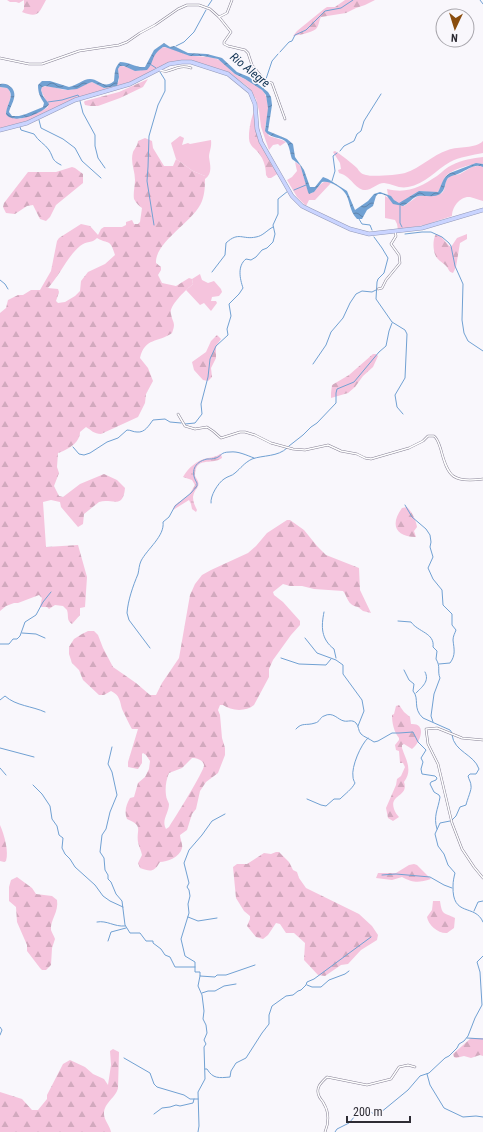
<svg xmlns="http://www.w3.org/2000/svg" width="483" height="1132" font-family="'Roboto Condensed',sans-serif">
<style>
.grass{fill:#f5c4dd}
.forest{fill:url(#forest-firs);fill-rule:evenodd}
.wetland{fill:url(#wetland-marsh)}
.water{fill:url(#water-waves)}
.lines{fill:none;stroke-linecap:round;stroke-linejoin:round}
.stream{stroke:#71a1d3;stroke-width:1}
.street-casing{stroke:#868194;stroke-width:2.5}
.highway-casing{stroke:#9399b8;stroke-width:4.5}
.street{stroke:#fff;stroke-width:1.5}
.highway{stroke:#cad4ff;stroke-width:3.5}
.labels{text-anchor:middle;stroke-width:3;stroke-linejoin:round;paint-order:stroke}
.water-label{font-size:12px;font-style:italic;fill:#0b2e4f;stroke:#f9f7fc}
</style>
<defs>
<pattern id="forest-firs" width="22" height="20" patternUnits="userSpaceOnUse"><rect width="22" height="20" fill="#f5c4dd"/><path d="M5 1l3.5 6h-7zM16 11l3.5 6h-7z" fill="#d2a9be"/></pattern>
<pattern id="wetland-marsh" width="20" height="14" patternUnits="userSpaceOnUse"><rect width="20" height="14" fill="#f5c4dd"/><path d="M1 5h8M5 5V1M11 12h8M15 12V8" fill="none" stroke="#d2a9be"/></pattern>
<pattern id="water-waves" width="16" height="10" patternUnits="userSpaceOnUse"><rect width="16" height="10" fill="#71a1d3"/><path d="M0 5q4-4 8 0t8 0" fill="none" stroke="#5d83ac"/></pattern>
</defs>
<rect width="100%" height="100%" fill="#f9f7fc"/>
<g class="grass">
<path d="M163,47C174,48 184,55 195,56C203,57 212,56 219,60C225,62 229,70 235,74C244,80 259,83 265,94C270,104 268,117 265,127L269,136L282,140L286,142L280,146L278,144L273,145L269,150L261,127L259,111L256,99L248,87L228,72L201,64L176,62L134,82L91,95L24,123L0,129V87L7,88C15,94 7,105 6,114L20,119L45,109L48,107C47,100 43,96 41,90L42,87C51,84 59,90 68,90C77,90 83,83 92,82L104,88L116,86L119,80L118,69L120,66C128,65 134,73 142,70C151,67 150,59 155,53C157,51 160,49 163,47Z"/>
<path d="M180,136L184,138L182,145L188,143L190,144L211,140C212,147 209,152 209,157C210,165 213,173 205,179V176L193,171L176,159L171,143Z"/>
<path d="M483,141V153C473,155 459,157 450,162C436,170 425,184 408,187C399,189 393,184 384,183C377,183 371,191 364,190C355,189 351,176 339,173L338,170L341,169L340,163L333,152L335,151C339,153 353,164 357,168C359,171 361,174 366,175C372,177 398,175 405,173C421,168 432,155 448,150C459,146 475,149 483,141Z"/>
<path d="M483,157V164C476,162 449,170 445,177C442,182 441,187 438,192L435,193L421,191L400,203H397L388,195L387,189C408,194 420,187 437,176C442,172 447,167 452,165C462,160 473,158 483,157Z"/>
<path d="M295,162L300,165L301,168L309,194C319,192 320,177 331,183L315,200H309L306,206L297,197L287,180L292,177L297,171Z"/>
<path d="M481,165L483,167V201C478,200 475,198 470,197C460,196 452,207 452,216L425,225L398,230L397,224L395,220L385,218V196L404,206L418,196L437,195L442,193L444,190L446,181L450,176L460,174L472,167Z"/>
<polygon points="200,274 202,280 208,283 214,281 221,289 222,292 219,296 212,297 211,301 216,301 217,303 211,311 204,303 200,305 186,290 193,284 192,279"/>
</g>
<g class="forest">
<path d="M7,0H46C39,12 39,19 22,12L24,9V0L19,3L16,2H10Z"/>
<path d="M345,0H375L365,5L356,8L346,13L321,17C319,20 319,26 316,29C310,33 299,35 293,36L297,31L324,9L327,7H335Z"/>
<polygon points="148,79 143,87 120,98 98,106 90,106 85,105 84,102 85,101 119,92"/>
<path d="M255,110C260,136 266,151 279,173L271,178H268L266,175C266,166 263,157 256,150C254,148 251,146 250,143C247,137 251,116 255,110Z"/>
<path d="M145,138L152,141L153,148L164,166H173L176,159L193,171L205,176C205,185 205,193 202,201C194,222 155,241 156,263L161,267V270L158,275L162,283L176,286L189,278L192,279L193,284C187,289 168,306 171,314C173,324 176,322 172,333C158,343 145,337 140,358L148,368L153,381L146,394L145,403L138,417L101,434C94,434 91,430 86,427L80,432C80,443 67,450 58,453L57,467L59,473L54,486L59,496L63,497L80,484L104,474L117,480L125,488C123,510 112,498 99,502L84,514L83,524L78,527L61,507L60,502L51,500L43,502L46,547L78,545L87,577L85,607L80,608V615L72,624C66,620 69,616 67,610L63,606L55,605L49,609L47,607H40L42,598L39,595L18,603H14L6,606L0,611V313L6,308L8,300L18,295H23L31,290H40L51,271L57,241L59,238L81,224L90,226L98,235L101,229L104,227H122L126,225V222L132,220L134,224H138L140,222L142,208C139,206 136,203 134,199C133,193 135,186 135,180C135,170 130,162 133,152C135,148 138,145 138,141ZM97,238C109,245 110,238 115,255L105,264L88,272L81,281L80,291L75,296L65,302L58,303L56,301L59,292L58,289L48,288C60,275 67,257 80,246C86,241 93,243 97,238Z"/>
<polygon points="72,167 75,168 83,174 83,183 56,205 50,217 46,221 40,219 33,205 27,206 15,214 6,213 3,207 4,203 28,172 56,172"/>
<path d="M436,234C443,236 445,243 451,247L457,238L467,234V239L460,243L456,267L453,273C449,272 449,270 447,267C444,263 440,262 437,258C433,253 432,240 436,234Z"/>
<polygon points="217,335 221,339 216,346 216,358 211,368 212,377 208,381 203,380 194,370 192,362 206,352 211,341"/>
<polygon points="373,354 376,354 378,356 373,367 363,376 355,387 348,393 331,398 331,393 332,385 349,375"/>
<path d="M407,507C412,512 416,520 417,527L414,531L416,537C395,537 390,524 402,508Z"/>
<path d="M287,520H290L304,530L317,546L326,555L359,568L360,590L371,613L363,611L358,607C347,605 348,597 343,591L314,589L302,586H290L283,584L273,592L274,595L283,602L300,621V625L291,635L273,660L269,669V677L254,705C246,712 231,711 223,705H220L218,710L220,715L222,738L225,748V755L218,773L206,782L200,791L196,809L192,814L187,830L180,835C180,839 183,844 182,848C180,857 167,862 160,862C154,872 151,872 140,868L138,863L142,855C141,850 139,847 138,842C136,829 144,826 127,819C124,812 126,805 130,798L134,797L138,783L145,777L149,769L150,761L146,755L143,753L142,754V763L138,769L128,767V762L138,729H132C130,726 124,713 122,709C120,702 120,695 111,691L104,695H99L83,680L79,670L72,663L69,654V647L74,639L82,634L88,631H94L98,635L103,648L113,667L136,683L150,695H156L162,683L179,658L190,595L195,584L202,575L211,570L248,553L256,546L267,533ZM192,758C197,758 203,760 204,765C205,770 174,819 169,827L166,829C161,820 169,813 169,804C168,801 166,798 166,795C165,788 166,780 169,773L182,768Z"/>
<path d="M399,705L404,712L410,717L411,724C428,723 420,743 412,749L404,744L402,745V748C406,760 413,770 404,782C409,797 389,794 394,809C395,812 397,815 399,817L393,821L388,818L386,808L396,785L397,779L401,776L405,767L403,763H400L399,751L396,750L395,745L399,740V738C394,732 392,723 392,715L394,714L396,706Z"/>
<path d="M0,825C4,834 9,851 6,861L4,862L0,861Z"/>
<polygon points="276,852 279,852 289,862 293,870 297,872 299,878 306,888 359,914 372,926 378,935 377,940 361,950 348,964 341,965 325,976 318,975 304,960 305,943 294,933 286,933 280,924 276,923 268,935 263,939 256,937 247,926 250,919 250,916 244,911 236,898 233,867 237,864 247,864 264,853 271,854"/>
<path d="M414,864L417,865L431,879C418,883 414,883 402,877L392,880L376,878L378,873H396L409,865Z"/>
<path d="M17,877L32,888L36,894L52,896L57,900C59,912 50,920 51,930C52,933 54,936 55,939L52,948L51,965L46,970H42L40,968L27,951V945L17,922L16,907L9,901V887L11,880Z"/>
<path d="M433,901H440C442,916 444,912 455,918L454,928L447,933C439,934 428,925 427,917L432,910Z"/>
<polygon points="471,1038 483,1038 483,1056 480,1055 471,1058 464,1056 456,1058 454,1057 453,1054"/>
<path d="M113,1049L119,1052L118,1088C116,1098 104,1102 104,1114C104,1120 110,1126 111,1132H0V1092L22,1099L32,1110H38L47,1099V1095L63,1064L70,1060L85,1067L93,1074L104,1079L108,1085L111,1065L110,1051Z"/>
</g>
<path class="wetland" d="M220,454H221L222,458C211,466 195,455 195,476C203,488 195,486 193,497C193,502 195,506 197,510L196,512L192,509L191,504L189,500L173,510L175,505L189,495L195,485L192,480L183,477C188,468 197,460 208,458C213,457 216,457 220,454Z"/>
<path class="water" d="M164,43L170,47L174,46L188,53L207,54L222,58L237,72L249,77L268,92L271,97L272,105L268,131L287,139L293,144L295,157L304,170L310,187H315L323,177L328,179L347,191L355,210L368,201L374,194L380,192L391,196L394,200L399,203L419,191L438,192C442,185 442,178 450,173L476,163L483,164V167C475,163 467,170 460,173C456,175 452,175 448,178C444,183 446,190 440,194C434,198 426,195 418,196C413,197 408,204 403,206L393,204L387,196L382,194H378L376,196L373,206L367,210L362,219H357C349,211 350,199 345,193C341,187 329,180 322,182L314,192L309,194L308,192L301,168L300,165L292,159C290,154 290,148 287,143C282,136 270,139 265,131L268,108L266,95L262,90L245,79L235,74L218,59L203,56H190L165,47H163C150,56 155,62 147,70L135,71L124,66H120L118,69L119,77L117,86L104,88L92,82L89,83L77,89L68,90L45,86L42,87L41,90L43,96L49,104C46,112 13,126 6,114C6,105 16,95 7,88L0,87V84C5,83 8,84 12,88C18,96 11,104 9,112L12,116H19L26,114L43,107L44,103C40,97 38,93 38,85L42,81H50L69,87C76,86 83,79 90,79C99,79 104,90 114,81C115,73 114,68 120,62C129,62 136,68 145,67L154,50Z"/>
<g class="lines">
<g class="stream">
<polyline points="480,0 483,4"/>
<polyline points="208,6 212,0"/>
<polyline points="176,46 184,42 194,32 206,10"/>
<polyline points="280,52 289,42 292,41 295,35 306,30 325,11 341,8 353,0"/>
<polyline points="150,64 156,68"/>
<polyline points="266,79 272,61 278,54"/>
<polyline points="263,89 265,83"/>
<polyline points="80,101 83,113 95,135 95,146 98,158 105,168"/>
<polyline points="48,102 62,100 78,95 79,97"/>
<polyline points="39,120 41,128 63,139 75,148 82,161 101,178"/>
<path d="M20,127L21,130L34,134C38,141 45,144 49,150C54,158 51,160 61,165"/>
<polyline points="340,151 344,146 354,141 357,134 361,131 364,121 381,94"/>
<polyline points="332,181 335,171 333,156 337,153"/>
<polyline points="294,190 306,185"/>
<polyline points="400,206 400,223 402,227"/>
<polyline points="359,219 362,224 370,225 372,230"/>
<polyline points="154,225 147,181 148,167 149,136 158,105 165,91 165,80 160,72"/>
<polyline points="405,234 422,232 431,232 442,237 449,243 451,246 455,266 463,284 462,320 464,333 468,341 483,351"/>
<polyline points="374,237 382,248 388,258 384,273 378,279 377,282 376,299 392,322 405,330 407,334 405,378 395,395 397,407 403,414"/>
<path d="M212,272L225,255L226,243C239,231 242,240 256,237C263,236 267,230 273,227"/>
<polyline points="0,280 5,284 8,289"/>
<polyline points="313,364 326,345 331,332 343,318 350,303 356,294 362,291 372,292 376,290"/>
<path d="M185,424L195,423L202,414L201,404L208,377L210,359L216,346L228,335L227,329L231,316L229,304L239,294L243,288C240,279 237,266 246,259L251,260L256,257L262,250L267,248L273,242L275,234L273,225L278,214V199L288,191"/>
<polyline points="289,446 303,435 311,427 317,423 336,403 336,393 337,389 354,382 379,352 386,346 389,331 392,323"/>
<path d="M73,447L79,454L84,455L90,453L107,442L118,438L127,430C131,430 133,432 137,432C145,433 149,425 153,420L165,419L170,422L181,423"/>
<path d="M211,503C210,496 218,483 224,479C228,476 232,476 235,473C241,468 244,463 252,459C263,455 278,457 287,448"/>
<path d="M405,505L412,517L426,529L430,535L431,542L430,547L433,557L428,568L433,579L442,590L443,605L452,614V625L456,630C455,633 453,636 453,640C454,649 456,655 450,663L439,664"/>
<path d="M324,612C321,627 321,639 334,649L336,658"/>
<path d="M398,621L411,622C418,632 435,633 433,647L437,651L436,659C441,667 437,671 440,678L434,694L431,716L433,722"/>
<polyline points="22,633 36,634 45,638"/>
<polyline points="305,638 317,653 336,660 343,665 343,674 362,700 364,711 358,726"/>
<polyline points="0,644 9,644 13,639 17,639 20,636 25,622 36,615 43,602 51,592"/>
<path d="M150,648L129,620L127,613C128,600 133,586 138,574C139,570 139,565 141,561C147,549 165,536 163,522L169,517L175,506L191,493L197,486V483C190,472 194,462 207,459C210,459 213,459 216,458C222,456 220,452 230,452C238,451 246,455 254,458"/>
<polyline points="281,658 299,664 326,665 331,659"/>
<path d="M404,670L409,680L414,684L413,691C420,699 412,708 423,718L450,730L452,733"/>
<path d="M416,693C422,687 430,681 425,672"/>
<path d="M0,700L5,696C16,706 32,706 45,712"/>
<path d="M296,729C302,722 306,726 315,723C320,722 320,717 324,716C333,711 338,720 344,721C348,722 352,719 356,723C359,726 358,731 361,734C364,737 370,739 374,742L378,741L392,733H399L413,732L418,742L426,750L421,758L423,762L421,769L422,774L435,776L437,778L436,780L431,782L430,784L434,792L439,795L440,797C438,810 433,816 437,829"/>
<polyline points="112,747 108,764 112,772 117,795 110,812 106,829 102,835 100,852 104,858 105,870 108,875 108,879 111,882 116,894 122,901 125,925 130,933 140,933 146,941 153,941 153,943 161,949 165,955 170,957 175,967 195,967"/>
<polyline points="0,748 34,757"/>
<polyline points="0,768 6,775"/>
<polyline points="33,785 42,794 50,806 52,819 57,826 59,835 63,838 62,848 65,854 70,859 75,867 95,885 103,896 110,901 123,907"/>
<path d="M307,799L321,805L326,806L334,799H340C345,794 352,789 355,783C354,781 353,779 353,777C351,767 361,744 368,738"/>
<polyline points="225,814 212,821 202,835 189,850 184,863 189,883 187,887 189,890 190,896 188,904 189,913 181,939 185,956 195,962 195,972 200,972 200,976 215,977 217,975 226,975 255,965"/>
<path d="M452,820L456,816L460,807L466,805C467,800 472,789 471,786C471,782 469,780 468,776L470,774H476L479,769C474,754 454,752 452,735"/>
<path d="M450,821L440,823L435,834L438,846L444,854L448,865L455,873C454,877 453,881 453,886C452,918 475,903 483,922"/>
<polyline points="382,875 396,874 430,877 444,885 452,888"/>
<polyline points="474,911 478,902 483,901"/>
<polyline points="188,917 198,921 217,918"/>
<path d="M97,922C107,920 114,927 125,926"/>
<polyline points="108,941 111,932 126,928"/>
<polyline points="307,985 312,987 321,987 329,980 345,974 349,971"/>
<polyline points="202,993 208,991 215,991 224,986 236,984"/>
<polyline points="0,1027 2,1030 0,1035"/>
<polyline points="467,1038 483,1039"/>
<polyline points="124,1058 150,1073 154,1084 157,1087 184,1095 190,1099 198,1099"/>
<path d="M205,1069H207C213,1079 219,1078 230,1077L231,1071L236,1063L246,1058L262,1033L269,1024V1015L272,1006L286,996L293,995L298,991L301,990L306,985L307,982L314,979L371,937"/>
<polyline points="427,1074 430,1085 444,1108 463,1117 476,1116 483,1117"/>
<polyline points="154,1114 162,1108 170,1107 176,1105 180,1106 193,1103 194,1099"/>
<polyline points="198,1132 199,1126 198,1092 205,1079 204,1047 206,1044 204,1040 207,1033 206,1025 203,1019 204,1011 202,995 198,986 200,976"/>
<polyline points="335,1132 337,1129 349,1123 361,1109 367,1109 375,1115 380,1113 408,1090 420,1076 429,1073 445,1058 449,1056 457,1048 459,1044 464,1041 468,1036 475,1018 482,1005 480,972 477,962 483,956"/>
</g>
<g class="street-casing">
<g id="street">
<polyline points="219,17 227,13 232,0"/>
<polyline points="0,58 29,64 42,64 79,51 119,45 127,42 140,33 155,25 178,9 187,5 199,5 210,9 219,17 231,32 224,42 224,44 228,46 245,50 248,53 252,65 266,82 272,83 285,119"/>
<path d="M160,70C170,75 176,63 191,68"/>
<polyline points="378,289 382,288 386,280 400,263 399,255 391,244 396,236 395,231"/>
<path d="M178,414L185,426L195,429L207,427L213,431L221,438L240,432H245L255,435L271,443L293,449L305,450L328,445L341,451L357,454L365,458L371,459L409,448L423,441L428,436H434C438,439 439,444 441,450C448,477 453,483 483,479"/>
<polyline points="483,740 462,738 437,728 426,729 428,744 438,764 452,823 462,849 474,867 483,878"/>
<path d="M325,1132C329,1123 329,1112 324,1104C323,1101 320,1099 319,1096C315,1087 322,1082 327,1077L367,1085L391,1079L399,1067L408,1065L415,1067"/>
</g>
</g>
<g class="highway-casing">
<polyline id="highway" points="0,130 27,123 75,100 130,84 169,64 182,62 191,62 228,74 250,92 255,104 257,129 261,142 292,196 302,206 310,210 350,229 369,234 422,228 483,210"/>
</g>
<use href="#street" class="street"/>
<use href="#highway" class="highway"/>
</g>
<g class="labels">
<g class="water-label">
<text transform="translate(250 70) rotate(39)" y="4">Rio Alegre</text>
</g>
</g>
<g transform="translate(455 28) rotate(184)"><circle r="19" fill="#f9f7fc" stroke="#a8a6ac"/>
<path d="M0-3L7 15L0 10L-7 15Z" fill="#8a4d0e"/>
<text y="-6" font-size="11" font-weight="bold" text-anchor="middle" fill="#2e2c34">N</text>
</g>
<path d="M347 1116v6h63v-6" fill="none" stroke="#2e2c34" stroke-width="2"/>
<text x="353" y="1116" font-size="12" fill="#2e2c34" stroke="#f9f7fc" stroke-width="3" paint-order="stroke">200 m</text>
</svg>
